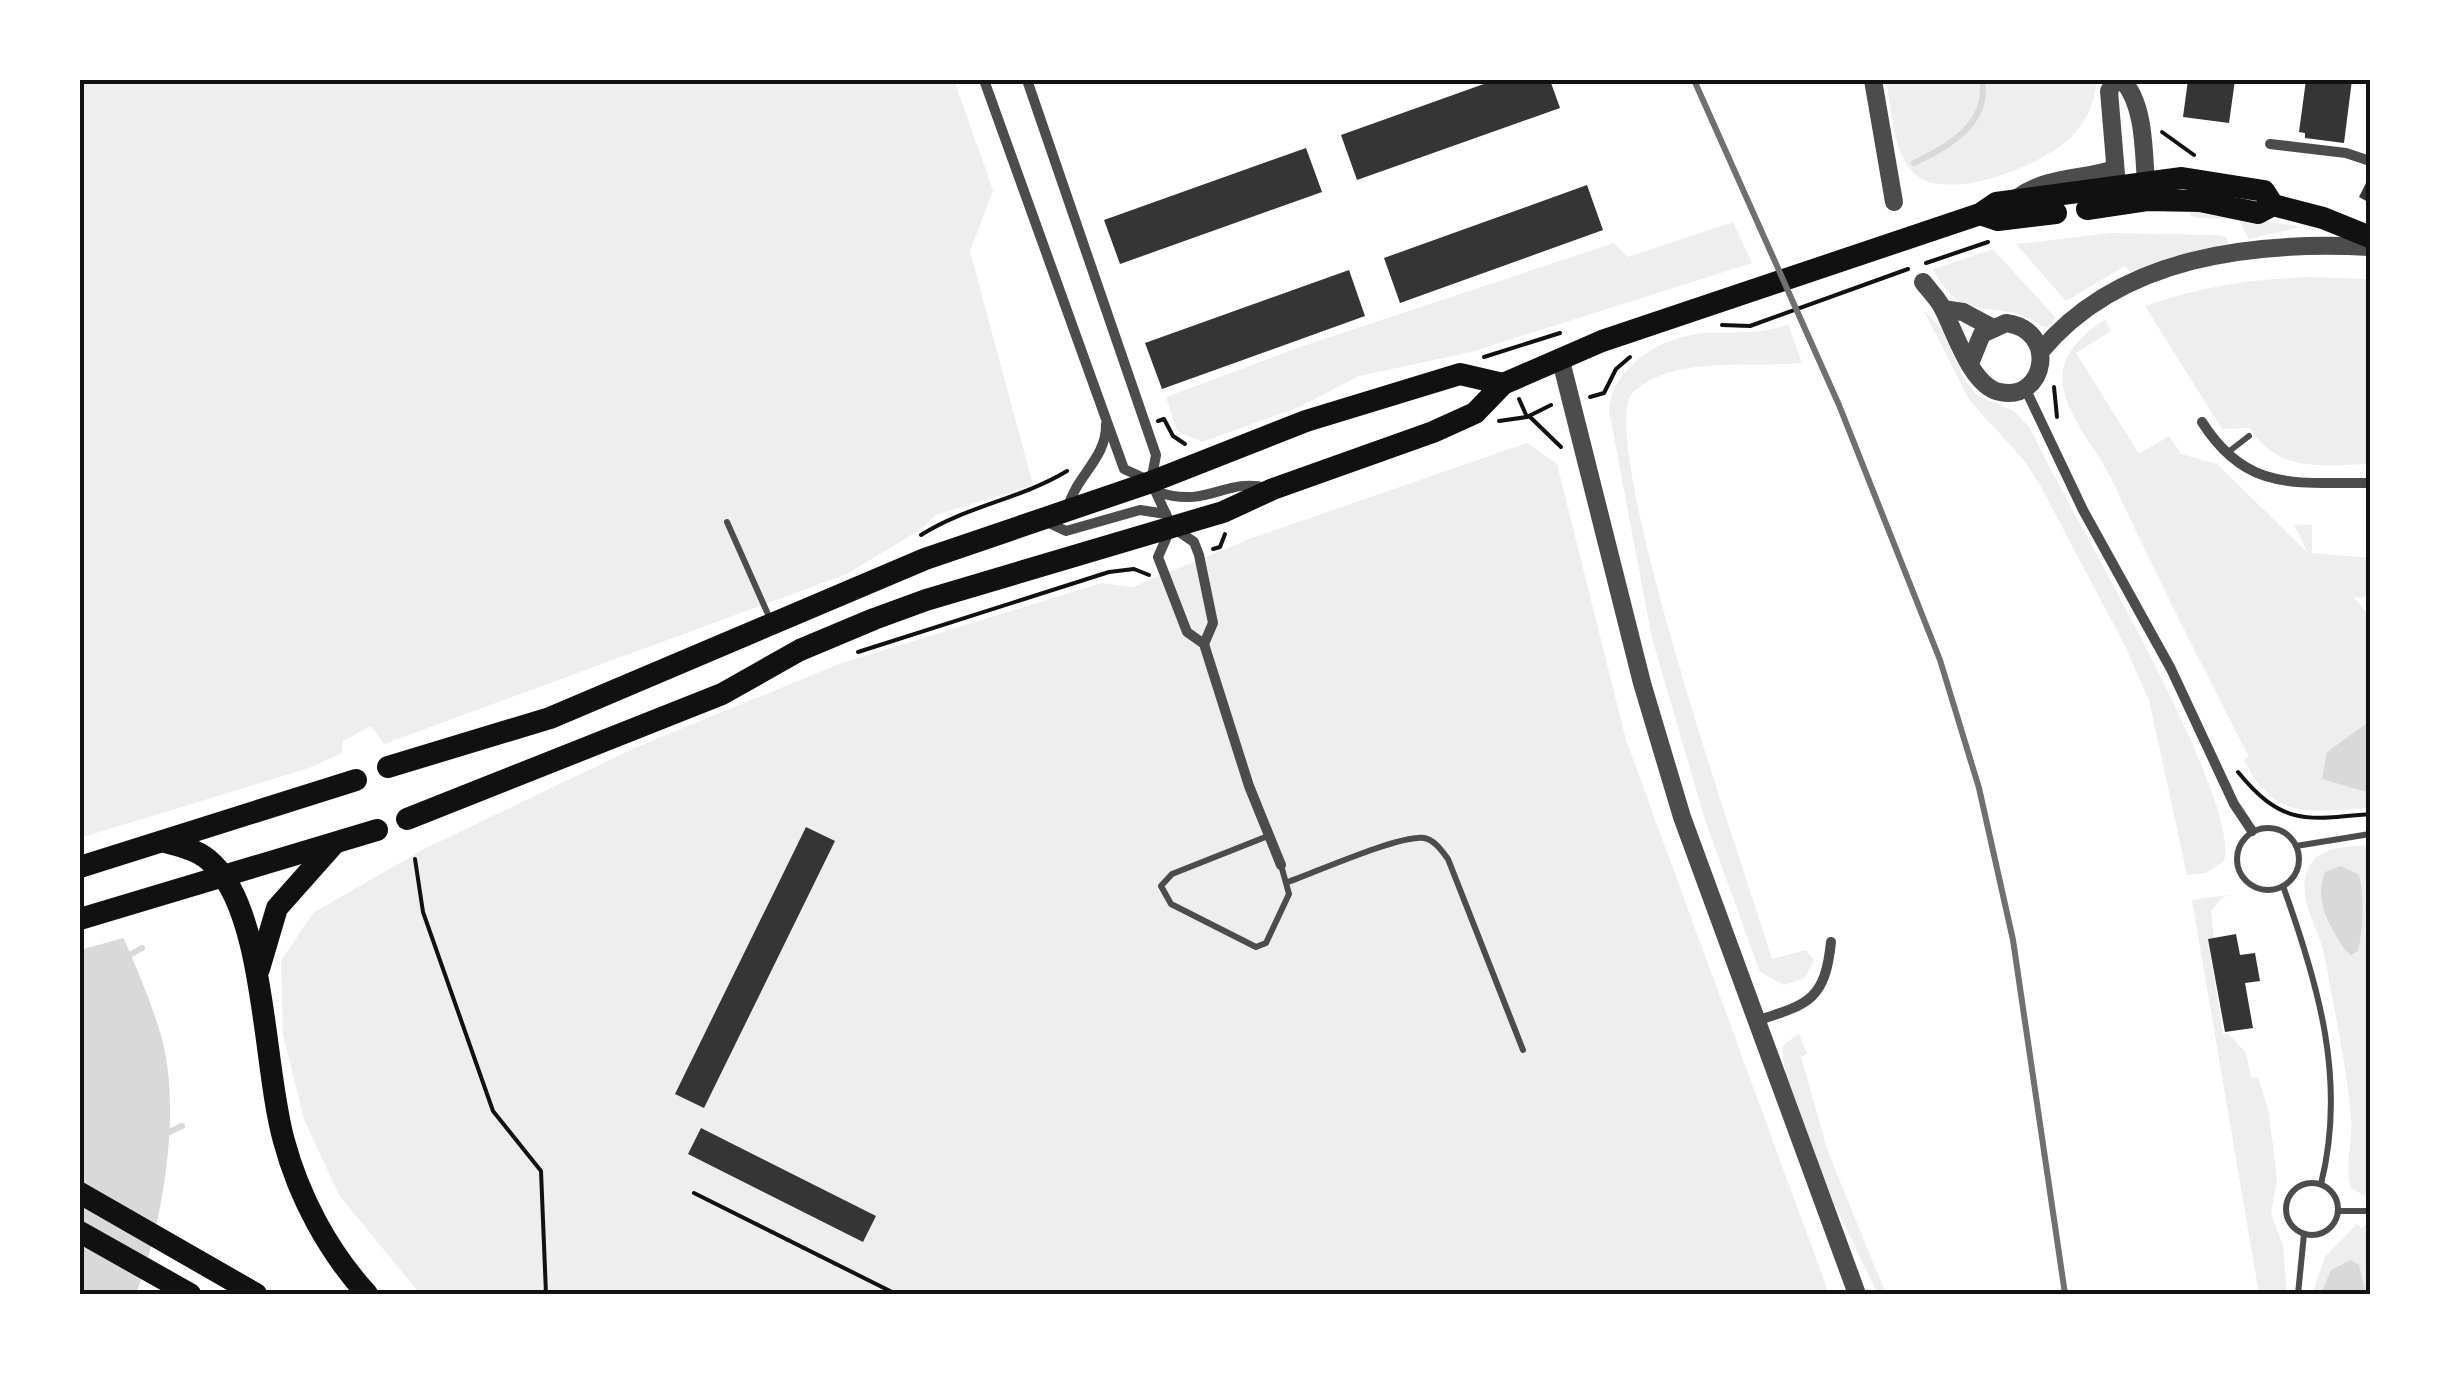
<svg xmlns="http://www.w3.org/2000/svg" width="2450" height="1374" font-family="Overpass,sans-serif">
<style>
.green{fill:#eee}
.water{fill:#d9d9d9}
.pier{fill:#fff}
.lines{fill:none;stroke-linecap:round;stroke-linejoin:round}
.stream{stroke:#d9d9d9;stroke-width:6}
.building{fill:#353535}
.path{stroke:#111;stroke-width:4}
.service{stroke:#4c4c4c;stroke-width:6}
.minor{stroke:#4c4c4c;stroke-width:10}
.tertiary{stroke:#4c4c4c;stroke-width:18}
.primary{stroke:#111;stroke-width:22}
.trunk{stroke:#111;stroke-width:22}
.rail{stroke:#707070;stroke-width:6}
.neatline{fill:none;stroke:#111;stroke-width:4}
</style>
<rect width="100%" height="100%" fill="#fff"/>
<g class="green">
<polygon points="80,80 954,80 993,190 970,251 1033,485 936,515 921,529 847,574 384,744 371,726 343,741 342,753 309,768 80,838"/>
<path d="M1886,80H2097C2095,101 2087,121 2072,136C2046,164 1950,203 1916,175C1892,155 1892,109 1886,80Z"/>
<polygon points="2191,207 2301,227 2249,239 2239,220 2197,218 2190,215"/>
<polygon points="1733,222 1752,263 1471,352 1359,376 1299,407 1202,442 1177,431 1166,397 1300,347 1614,243 1628,257"/>
<polygon points="2111,233 2217,235 2226,237 2229,245 2130,272 2125,266 2066,301 2016,244"/>
<path d="M1993,249L2056,318L2047,328C2037,324 2028,317 2018,314C1974,304 1959,316 1933,269Z"/>
<path d="M2309,277L2370,279V464C2322,465 2279,474 2250,428L2222,429L2145,306C2200,287 2251,279 2309,277Z"/>
<path d="M1923,309L1942,330L1964,379L1978,396L2014,411L2030,428C2065,505 2242,797 2224,861L2206,873L2187,875L2149,700L2125,646L2040,485L2023,459L1970,401Z"/>
<path d="M2105,319L2111,331L2076,353L2139,454L2169,436L2181,454L2217,464L2308,553L2294,524L2312,525V553L2370,558V597L2354,598L2370,616V808C2310,811 2275,822 2244,760L2249,757C2202,666 2156,575 2113,482C2098,450 2069,421 2063,386C2058,355 2083,335 2105,319Z"/>
<path d="M1788,324L1802,363C1752,368 1666,354 1630,396C1602,463 1744,868 1772,959L1806,950L1814,960L1805,978L1784,985L1760,972L1705,820L1652,638L1609,411C1612,366 1662,337 1704,333C1735,331 1757,336 1788,324Z"/>
<polygon points="1527,443 1557,464 1626,740 1829,1294 420,1294 339,1195 304,1119 283,1035 281,961 313,913 424,849 637,747 839,664 1102,583 1133,587 1252,538"/>
<path d="M2370,845V1199L2351,1188C2344,1165 2353,1143 2351,1119C2347,1065 2334,1011 2325,958C2320,929 2295,898 2308,869C2318,845 2349,847 2370,845Z"/>
<polygon points="2235,894 2223,897 2211,911 2214,938 2208,940 2223,1034 2229,1034 2246,1053 2251,1078 2258,1077 2269,1113 2277,1179 2271,1214 2283,1245 2287,1294 2259,1294 2192,900"/>
<path d="M1799,1034L1807,1054L1801,1057L1828,1152L1886,1294H1878C1853,1241 1778,1097 1783,1045Z"/>
<polygon points="2357,1224 2361,1228 2370,1224 2370,1294 2312,1294 2325,1257"/>
</g>
<g class="water">
<polygon points="2370,721 2370,793 2322,779 2327,752"/>
<path d="M80,842C107,904 140,967 160,1032C183,1106 163,1223 136,1294H80Z"/>
<path d="M2341,866L2359,875C2365,897 2363,930 2358,951L2351,955L2345,950C2330,926 2313,900 2325,872Z"/>
<polygon points="2351,1260 2359,1265 2366,1294 2321,1294 2331,1270"/>
</g>
<polygon class="pier" points="80,838 127,937 80,950"/>
<g class="lines">
<g class="stream">
<path d="M1914,163C1948,147 1990,123 1982,80"/>
<polyline points="126,957 142,948"/>
<polyline points="165,1134 182,1126"/>
</g>
</g>
<g class="building">
<polygon points="1495,80 1550,80 1560,108 1357,180 1341,135"/>
<polygon points="2188,80 2235,80 2229,123 2183,117"/>
<polygon points="2306,80 2352,80 2344,143 2305,138 2305,133 2299,132"/>
<polygon points="1306,148 1322,192 1120,264 1104,220"/>
<polygon points="2370,175 2370,203 2359,197"/>
<polygon points="1587,185 1603,230 1400,303 1384,258"/>
<polygon points="1349,270 1365,316 1162,389 1145,343"/>
<polygon points="806,827 835,841 704,1108 675,1094"/>
<polygon points="2236,934 2240,955 2255,953 2260,981 2245,983 2253,1028 2225,1032 2208,939"/>
<polygon points="701,1128 876,1216 863,1242 688,1154"/>
</g>
<g class="lines">
<g class="path">
<polyline points="2162,132 2194,155"/>
<polyline points="1926,263 1988,242"/>
<polyline points="1722,325 1750,326 1908,269"/>
<polyline points="1484,357 1560,333"/>
<polyline points="2054,387 2057,417"/>
<polyline points="1590,397 1604,393 1616,369 1630,357"/>
<polyline points="1519,399 1527,417"/>
<polyline points="1529,416 1561,447"/>
<polyline points="1158,421 1164,419 1173,436 1185,444"/>
<polyline points="1499,421 1527,417 1551,405"/>
<path d="M921,535C966,506 1021,499 1067,471"/>
<polyline points="1213,549 1220,547 1225,534"/>
<polyline points="858,652 1109,572 1134,569 1149,575"/>
<path d="M2238,772C2282,826 2306,820 2370,814"/>
<polyline points="415,859 423,912 493,1111 541,1171 546,1294"/>
<polyline points="694,1193 896,1294"/>
</g>
<g class="service">
<polyline points="2227,453 2249,436"/>
<polyline points="727,522 771,621"/>
<circle cx="2268" cy="859" r="31"/>
<polyline points="1268,836 1172,874 1161,886 1171,904 1256,947 1266,943 1289,894 1281,865"/>
<polyline points="2296,846 2370,834"/>
<path d="M1288,882C1316,872 1399,835 1424,838C1435,840 1442,851 1448,859L1523,1050"/>
<path d="M2283,886C2318,983 2347,1081 2321,1184"/>
<circle cx="2312" cy="1209" r="26"/>
<polyline points="2338,1211 2370,1211"/>
<polyline points="2298,1294 2304,1234"/>
</g>
<g class="minor">
<polyline points="984,80 1124,469 1148,480"/>
<polyline points="1027,80 1156,455 1151,482"/>
<polyline points="2270,144 2346,153 2370,161"/>
<polyline points="2025,388 2083,510 2171,669 2234,804 2252,831"/>
<path d="M2202,422C2247,493 2296,482 2370,483"/>
<polyline points="1151,482 1172,527 1194,542 1199,555 1213,623 1204,644"/>
<path d="M1157,492C1210,509 1224,477 1267,488"/>
<path d="M1068,507C1076,476 1107,458 1106,424"/>
<polyline points="1045,521 1066,531 1140,510 1166,514"/>
<polyline points="1169,532 1158,557 1187,632 1204,644 1249,786 1281,865"/>
<path d="M1756,1021C1809,1004 1825,1000 1831,942"/>
</g>
<g class="tertiary">
<polyline points="1873,80 1894,202"/>
<polyline points="2115,80 2109,91 2118,198"/>
<path d="M2122,80C2147,106 2143,160 2147,194"/>
<path d="M2017,198C2048,176 2080,180 2115,169"/>
<path d="M1923,282C1929,290 1937,298 1942,307C1954,329 1971,387 2000,392C2046,402 2059,330 2006,323L1982,334L1971,361"/>
<polyline points="1943,309 1963,312 1991,327"/>
<path d="M2041,351C2120,256 2253,241 2370,247"/>
<polyline points="1561,361 1642,683 1682,817 1857,1294"/>
</g>
<g class="primary">
<polyline points="2087,209 2147,200 2200,201 2258,213 2273,205 2323,218 2370,237"/>
<polyline points="1980,214 1998,220 2056,213"/>
<polyline points="388,767 550,718 925,559 1151,482 1306,421 1460,374 1503,384"/>
<polyline points="407,819 722,694 800,650 874,619 926,600 1223,512 1273,489 1433,432 1475,413 1503,384 1602,341 1980,214 1996,203 2182,178 2264,191 2273,205"/>
<polyline points="80,867 356,780"/>
<polyline points="80,919 377,830"/>
</g>
<g class="trunk">
<path d="M165,842C183,847 199,850 213,864C266,916 263,1067 284,1141C299,1197 328,1251 367,1294"/>
<polyline points="259,969 277,908 333,845"/>
<polyline points="80,1193 256,1294"/>
<polyline points="80,1232 190,1294"/>
</g>
<polyline class="rail" points="1694,80 1839,405 1940,660 1979,788 2013,940 2065,1294"/>
</g>
<rect width="2450" height="1374" fill="none" stroke="#ffffff" stroke-width="165"/>
<rect x="82" y="82" width="2286" height="1210" class="neatline"/>
</svg>
